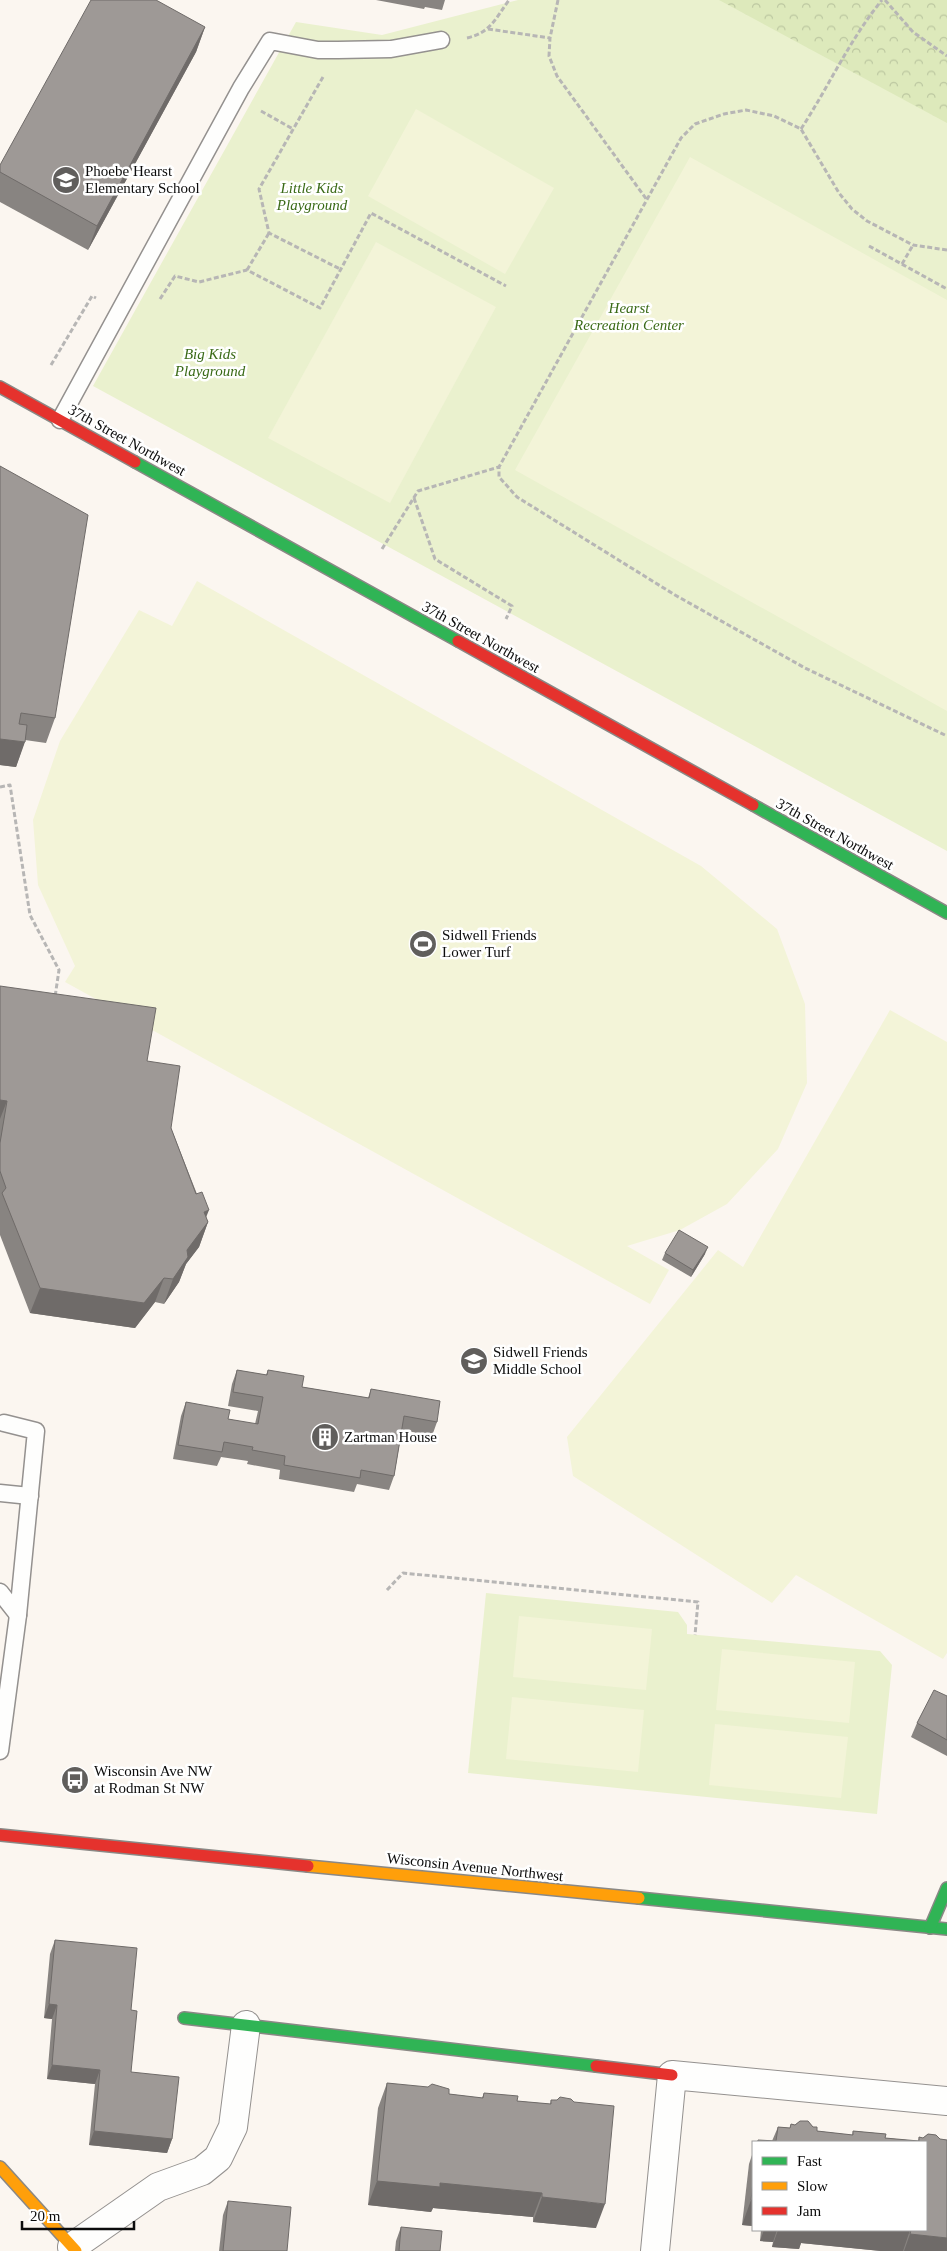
<svg xmlns="http://www.w3.org/2000/svg" width="947" height="2251" font-family="Georgia,serif">
<style>
.forest{fill:url(#forest-crowns)}
.park{fill:#eaf1ce}
.pitch{fill:#f3f4d8}
.lines{fill:none;stroke-linecap:round;stroke-linejoin:round}
.lane-casing{stroke:#94918f;stroke-width:19}
.street-casing{stroke:#94918f;stroke-width:30}
.fast-casing{stroke:#8a8885;stroke-width:14}
.slow-casing{stroke:#8a8885;stroke-width:14}
.jam-casing{stroke:#8a8885;stroke-width:14}
.path{stroke:#b7b6b5;stroke-width:3;stroke-dasharray:5 2.5;stroke-linecap:butt}
.lane{stroke:#fefefd;stroke-width:16}
.street{stroke:#fefefd;stroke-width:28}
.fast{stroke:#30b455;stroke-width:11}
.slow{stroke:#ff9f0a;stroke-width:11}
.jam{stroke:#e5322d;stroke-width:11}
.wall{fill:#888481}
.shaded-wall{fill:#6f6b69}
.building{fill:#9e9996;stroke:#6f6b69}
.labels{text-anchor:middle;stroke-width:5;stroke-linejoin:round;paint-order:stroke}
.poi-label{font-size:15px;fill:#0c0c0c;stroke:#fff;text-anchor:start}
.park-label{font-size:15px;font-style:italic;fill:#3a6a17;stroke:#fff}
.street-label{font-size:15px;fill:#0c0c0c;stroke:#fff}
</style>
<defs>
<pattern id="forest-crowns" width="20" height="18" patternUnits="userSpaceOnUse" patternTransform="scale(1.25)"><rect width="20" height="18" fill="#dde9bb"/><path d="M2 6a3 3 0 1 1 6 0M12 15a3 3 0 1 1 6 0" fill="none" stroke="#bcc7a0"/></pattern>
</defs>
<rect width="100%" height="100%" fill="#fbf6f0"/>
<polygon class="forest" points="615,0 947,0 947,169"/>
<g class="park">
<polygon points="518,0 719,0 947,123 947,851 93,386 296,22 382,35"/>
<polygon points="486,1593 678,1612 687,1625 687,1634 880,1651 892,1665 877,1814 468,1773"/>
</g>
<g class="pitch">
<polygon points="416,109 554,188 505,274 368,196"/>
<polygon points="690,157 947,300 947,711 515,470"/>
<polygon points="376,242 496,307 390,503 268,438"/>
<polygon points="197,581 701,866 777,929 805,1004 807,1083 778,1149 727,1204 680,1230 627,1246 669,1270 650,1304 65,982 75,966 38,885 33,820 60,741 139,610 172,626"/>
<polygon points="890,1010 947,1042 947,1653 943,1659 796,1575 772,1603 573,1476 567,1437 718,1250 743,1267"/>
<polygon points="519,1616 652,1629 646,1690 513,1677"/>
<polygon points="722,1649 855,1662 849,1723 716,1710"/>
<polygon points="512,1697 644,1710 638,1772 506,1759"/>
<polygon points="715,1724 848,1737 841,1798 709,1785"/>
</g>
<g class="lines">
<g class="lane-casing">
<g id="lane">
<polyline points="60,420 241,88 270,41 318,50 338,50 391,49 441,40"/>
<polyline points="0,1493 30,1496"/>
<polyline points="0,1592 18,1615"/>
<polyline points="0,1751 18,1615 36,1431 4,1423"/>
</g>
</g>
<g class="street-casing">
<g id="street">
<polyline points="72,2247 158,2187 202,2171 218,2158 233,2127 246,2025"/>
<polyline points="655,2251 672,2075 947,2101"/>
</g>
</g>
<g class="fast-casing">
<g id="fast">
<polyline points="135,462 458,641"/>
<polyline points="753,805 947,913"/>
<polyline points="639,1898 947,1929"/>
<polyline points="930,1928 947,1888"/>
<polyline points="184,2018 596,2066"/>
</g>
</g>
<g class="slow-casing">
<g id="slow">
<polyline points="308,1866 639,1898"/>
<polyline points="0,2167 76,2251"/>
</g>
</g>
<g class="jam-casing">
<g id="jam">
<polyline points="0,387 135,462"/>
<polyline points="458,641 753,805"/>
<polyline points="0,1835 308,1866"/>
<polyline points="596,2066 672,2075"/>
</g>
</g>
<g class="path">
<polyline points="558,0 550,38 549,56 557,76 647,200"/>
<polyline points="885,0 913,32 947,56"/>
<polyline points="488,29 550,38"/>
<path d="M467,38C490,33 496,18 509,0"/>
<polyline points="323,77 259,189 269,233 340,269"/>
<polyline points="261,111 293,129"/>
<path d="M801,129C829,86 850,39 882,0"/>
<polyline points="869,246 947,289"/>
<polyline points="947,250 913,245 867,221 852,209 839,193 801,129 774,116 746,110 724,114 695,124 681,138 499,467 499,477 517,497 675,595 805,668 947,736"/>
<polyline points="902,264 913,245"/>
<polyline points="247,270 269,233"/>
<polyline points="160,299 175,276 199,282 247,270 320,308 371,213 506,286"/>
<polyline points="51,365 92,296 96,298"/>
<polyline points="414,498 435,559 512,606 506,619"/>
<polyline points="382,549 418,491 499,467"/>
<polyline points="0,787 10,785 30,915 59,970 55,997"/>
<polyline points="387,1590 403,1573 698,1602 695,1635"/>
</g>
<use href="#lane" class="lane"/>
<use href="#street" class="street"/>
<use href="#fast" class="fast"/>
<use href="#slow" class="slow"/>
<use href="#jam" class="jam"/>
</g>
<g class="wall">
<polygon points="376,0 445,0 442,10 425,7 424,9"/>
<polygon points="205,27 196,52 88,250 0,202 0,165"/>
<polygon points="0,466 55,718 46,743 25,740 16,767 0,765"/>
<polygon points="0,986 147,1061 171,1128 208,1222 199,1247 186,1264 179,1282 164,1304 155,1302 135,1328 30,1313 0,1235"/>
<polygon points="665,1253 705,1254 691,1277 662,1260"/>
<polygon points="237,1370 266,1375 268,1370 302,1387 368,1398 371,1389 437,1422 432,1436 402,1430 394,1476 389,1490 357,1484 354,1492 279,1479 280,1470 247,1464 248,1461 221,1457 217,1466 173,1459 181,1416 186,1402 228,1419 255,1424 258,1411 228,1406 232,1384"/>
<polygon points="947,1696 947,1756 911,1737 917,1723"/>
<polygon points="55,1940 131,2010 131,2072 172,2139 167,2153 89,2145 95,2084 47,2079 52,2019 44,2018 50,1954"/>
<polygon points="387,2083 449,2094 482,2098 484,2093 517,2101 550,2104 551,2100 596,2228 533,2222 533,2217 433,2208 431,2212 368,2205 378,2108"/>
<polygon points="800,2121 808,2121 813,2127 817,2127 817,2131 852,2135 853,2131 886,2134 885,2138 918,2141 919,2137 923,2138 928,2134 936,2135 940,2139 947,2140 947,2251 881,2251 801,2243 799,2249 772,2247 773,2242 760,2241 761,2230 926,2230 926,2142 757,2142 758,2140 772,2141 778,2127 790,2128 791,2124 795,2125"/>
<polygon points="753,2152 753,2226 742,2225 749,2164"/>
<polygon points="228,2201 287,2251 219,2251 223,2215"/>
<polygon points="401,2227 440,2251 395,2251 396,2241"/>
</g>
<g class="shaded-wall">
<polygon points="205,27 196,52 88,250 97,226"/>
<polygon points="0,739 25,742 16,767 0,765"/>
<polygon points="0,1100 7,1101 0,1119"/>
<polygon points="209,1210 201,1230 208,1222 199,1247 186,1264 179,1282 164,1304 173,1279 204,1212"/>
<polygon points="708,1247 705,1254 691,1277 693,1270"/>
<polygon points="164,1278 155,1302 135,1328 30,1313 40,1288"/>
<polygon points="49,2004 57,2005 52,2019 44,2018"/>
<polygon points="52,2065 100,2070 95,2084 47,2079"/>
<polygon points="94,2131 172,2139 167,2153 89,2145"/>
<polygon points="377,2181 440,2183 542,2193 533,2217 433,2208 431,2212 368,2205"/>
<polygon points="542,2197 605,2204 596,2228 533,2222"/>
<polygon points="751,2200 753,2200 753,2226 742,2225"/>
<polygon points="764,2230 777,2230 773,2242 760,2241"/>
<polygon points="778,2230 910,2230 903,2251 881,2251 801,2243 799,2249 772,2247"/>
<polygon points="910,2234 947,2238 947,2251 904,2251"/>
</g>
<g class="building">
<polygon points="91,0 156,0 205,27 97,226 0,172 0,165"/>
<polygon points="0,466 88,515 55,718 21,713 19,724 27,725 25,742 0,739"/>
<polygon points="0,986 156,1008 147,1061 180,1066 171,1128 196,1194 202,1192 209,1210 204,1212 208,1222 187,1250 188,1257 173,1279 164,1278 144,1303 40,1288 2,1193 6,1188 0,1171 0,1143 7,1101 0,1100"/>
<polygon points="679,1230 708,1247 693,1270 665,1253"/>
<polygon points="237,1370 267,1375 268,1370 304,1376 302,1387 369,1398 371,1389 440,1401 437,1422 404,1416 394,1476 361,1470 360,1478 284,1465 285,1456 252,1450 253,1447 224,1442 222,1452 178,1445 186,1402 230,1410 228,1419 258,1424 263,1397 233,1392"/>
<polygon points="934,1690 947,1696 947,1740 917,1723"/>
<polygon points="55,1940 137,1948 131,2010 137,2011 131,2072 179,2077 172,2139 94,2131 100,2070 52,2065 57,2005 49,2004"/>
<polygon points="387,2083 428,2087 432,2084 449,2089 449,2094 483,2098 484,2093 518,2096 517,2101 551,2104 551,2100 557,2100 560,2097 571,2099 574,2102 614,2106 605,2204 542,2197 542,2193 440,2183 440,2187 377,2181"/>
<polygon points="800,2121 808,2121 813,2127 817,2127 817,2131 853,2135 853,2131 886,2134 885,2138 919,2141 919,2137 923,2138 928,2134 936,2135 940,2139 947,2140 947,2238 910,2234 911,2230 926,2230 926,2142 758,2142 758,2140 776,2141 778,2127 790,2128 791,2124 795,2125"/>
<polygon points="753,2182 753,2200 751,2200"/>
<polygon points="228,2201 291,2207 287,2251 223,2251"/>
<polygon points="401,2227 442,2231 440,2251 399,2251"/>
</g>
<defs>
<g id="school-disc" transform="scale(1.4375)"><circle r="9.5" fill="#605e5c" stroke="#fff"/><path d="M0-5L7-2L0 1L-7-2ZM-4 1L0 2.5L4 1V4Q0 6-4 4Z" fill="#fff"/></g>
<g id="stadium-disc" transform="scale(1.4375)"><circle r="9.5" fill="#605e5c" stroke="#fff"/><path d="M0-5a6.5 5 0 1 0 0 10a6.5 5 0 1 0 0-10ZM-3.5-1.8h7v3.6h-7Z" fill="#fff"/></g>
<g id="building-disc" transform="scale(1.4375)"><circle r="9.5" fill="#605e5c" stroke="#fff"/><path d="M-4-6H4V6H1V3H-1V6H-4ZM-2.5-4.3h1.7v1.8h-1.7ZM.8-4.3h1.7v1.8H.8ZM-2.5-1h1.7V.8h-1.7ZM.8-1h1.7V.8H.8Z" fill="#fff"/></g>
<g id="bus-disc" transform="scale(1.4375)"><circle r="9.5" fill="#605e5c" stroke="#fff"/><path d="M-5-6H5V4H4V6H2V4H-2V6H-4V4H-5ZM-3.5-4V0h7V-4ZM-3.5 1.2v1.5H-2V1.2ZM2 1.2v1.5H3.5V1.2Z" fill="#fff"/></g>
</defs>
<g fill-rule="evenodd">
<use href="#school-disc" x="66" y="180"/>
<use href="#stadium-disc" x="423" y="944"/>
<use href="#school-disc" x="474" y="1361"/>
<use href="#building-disc" x="325" y="1437"/>
<use href="#bus-disc" x="75" y="1780"/>
</g>
<g class="labels">
<g class="poi-label">
<text x="85" y="176">Phoebe Hearst<tspan x="85" dy="17">Elementary School</tspan></text>
<text x="442" y="940">Sidwell Friends<tspan x="442" dy="17">Lower Turf</tspan></text>
<text x="493" y="1357">Sidwell Friends<tspan x="493" dy="17">Middle School</tspan></text>
<text x="344" y="1442">Zartman House</text>
<text x="94" y="1776">Wisconsin Ave NW<tspan x="94" dy="17">at Rodman St NW</tspan></text>
</g>
<g class="park-label">
<text x="312" y="193">Little Kids<tspan x="312" dy="17">Playground</tspan></text>
<text x="629" y="313">Hearst<tspan x="629" dy="17">Recreation Center</tspan></text>
<text x="210" y="359">Big Kids<tspan x="210" dy="17">Playground</tspan></text>
</g>
<g class="street-label">
<text transform="translate(127 440) rotate(29)" y="5">37th Street Northwest</text>
<text transform="translate(481 637) rotate(29)" y="5">37th Street Northwest</text>
<text transform="translate(835 834) rotate(29)" y="5">37th Street Northwest</text>
<text transform="translate(475 1867) rotate(6)" y="5">Wisconsin Avenue Northwest</text>
</g>
</g>
<rect x="752" y="2141" width="175" height="90" fill="#ffffff" stroke="#9e9e9e"/>
<rect x="762" y="2157" width="25" height="8" fill="#30b455" stroke="#9e9e9e"/>
<text x="797" y="2166" font-size="15" fill="#0c0c0c">Fast</text>
<rect x="762" y="2182" width="25" height="8" fill="#ff9f0a" stroke="#9e9e9e"/>
<text x="797" y="2191" font-size="15" fill="#0c0c0c">Slow</text>
<rect x="762" y="2207" width="25" height="8" fill="#e5322d" stroke="#9e9e9e"/>
<text x="797" y="2216" font-size="15" fill="#0c0c0c">Jam</text>
<path d="M22 2221v8h112v-8" fill="none" stroke="#0c0c0c" stroke-width="2.5"/>
<text x="30" y="2221" font-size="15" fill="#0c0c0c" stroke="#ffffff" stroke-width="4" paint-order="stroke">20 m</text>
</svg>
